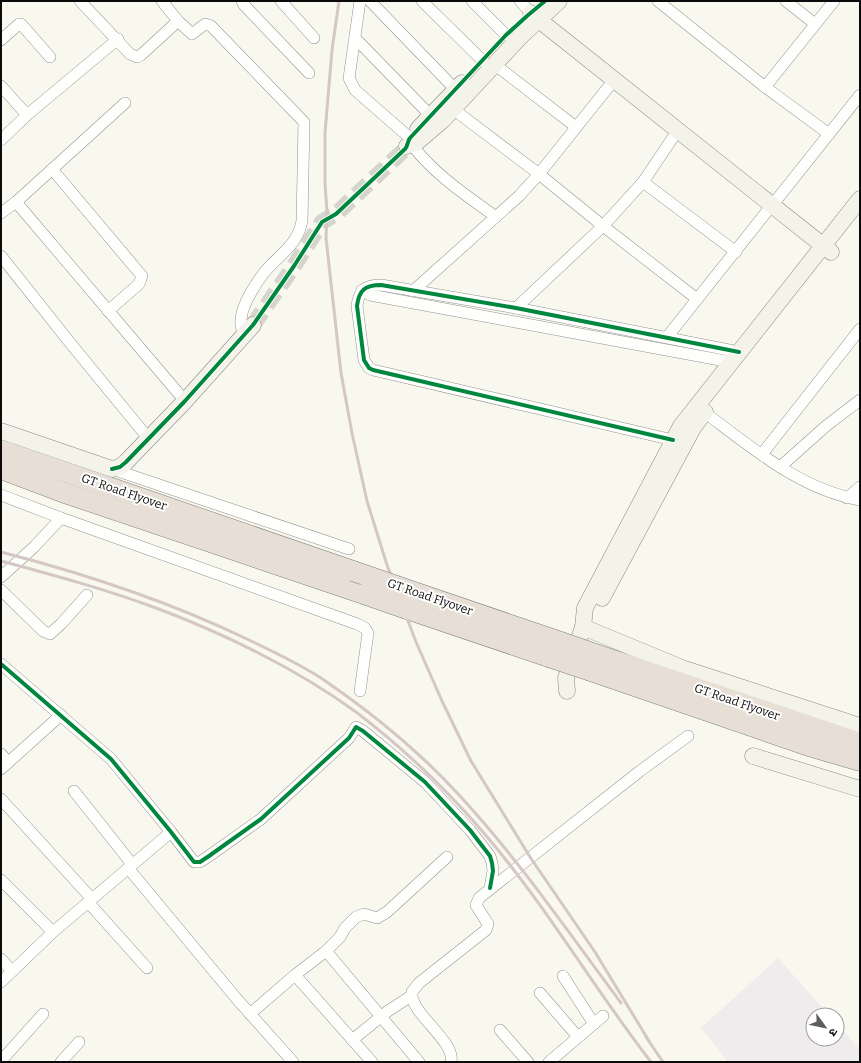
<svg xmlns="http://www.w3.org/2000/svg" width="861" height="1063" font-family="Bitter,'Noto Sans Devanagari',serif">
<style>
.industrial{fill:#f0ebec}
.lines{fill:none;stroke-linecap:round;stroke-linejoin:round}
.secondary-tunnel{stroke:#d5d4cd;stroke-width:16;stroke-dasharray:16 8;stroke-linecap:butt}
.street-casing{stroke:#92928e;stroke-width:12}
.secondary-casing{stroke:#898884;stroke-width:17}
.highway-casing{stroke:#7f7f7b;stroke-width:21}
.street{stroke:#fefefd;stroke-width:11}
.secondary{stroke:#f3f3e9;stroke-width:16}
.highway{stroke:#e7dfd6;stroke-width:20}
.rail{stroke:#d4c7c4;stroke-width:3}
.highway-bridge-casing{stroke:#7f7f7b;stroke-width:21;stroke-linecap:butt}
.highway-bridge{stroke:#e7dfd6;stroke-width:20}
.cycleway-casing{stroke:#fff;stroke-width:6}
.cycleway{stroke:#00873e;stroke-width:4}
.labels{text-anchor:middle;stroke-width:4;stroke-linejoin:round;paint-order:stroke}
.street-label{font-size:12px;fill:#0b0b0b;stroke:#fff}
</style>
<rect width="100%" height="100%" fill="#f9f8ef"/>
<polygon class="industrial" points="778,958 829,1015 813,1015 813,1039 837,1039 837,1024 857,1046 860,1042 860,1062 728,1062 701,1028"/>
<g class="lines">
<polyline class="secondary-tunnel" points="253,325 294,266 322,222 336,214 405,149"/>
<g class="street-casing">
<g id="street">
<polyline points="80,1 130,54 137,57 141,55 178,21 162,1"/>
<polyline points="242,1 244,5 309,73"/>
<polyline points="281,1 314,38"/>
<polyline points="360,1 349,78 355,90 410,138"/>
<polyline points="370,1 456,90"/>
<polyline points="422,1 483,61"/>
<polyline points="472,1 506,35"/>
<polyline points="520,1 531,13"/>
<polyline points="658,1 765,87 829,134"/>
<polyline points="786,1 815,24"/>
<path d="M178,21L192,34L205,24L211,26L304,122L302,221C298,242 285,251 270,266C260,276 241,305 241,320C240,325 242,330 244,335"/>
<polyline points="355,38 431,116"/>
<polyline points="1,40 19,24 21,24 50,57"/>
<polyline points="494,64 576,127"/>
<polyline points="1,86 27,115"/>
<polyline points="765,87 834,1"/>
<polyline points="453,109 539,174 603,226 697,299"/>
<polyline points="1,140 27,115 118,39"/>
<path d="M412,145C435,175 466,195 496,217"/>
<polyline points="52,169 142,276 139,284 108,311"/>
<polyline points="643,182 736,252"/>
<polyline points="778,198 860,95"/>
<polyline points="16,202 125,103"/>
<polyline points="1,213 16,202 185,401"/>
<polyline points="1,256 71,344 148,438"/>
<polyline points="362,290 370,295 731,362"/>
<polyline points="413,291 519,196 539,174 614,80"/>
<polyline points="516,308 603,226 643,182 678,130"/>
<polyline points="667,337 772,205"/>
<path d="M700,409C749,445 798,489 860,500"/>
<path d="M673,440L373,370L369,368L364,360L357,306C359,290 365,285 381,285L516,308L739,352"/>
<polyline points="762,454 860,329"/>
<polyline points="780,467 826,426 860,400"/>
<polyline points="112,469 349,549"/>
<polyline points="1,495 61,518 357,624 365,628 368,633 360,691"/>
<polyline points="847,498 860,487"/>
<polyline points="1,577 34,547 61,518"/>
<polyline points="1,590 43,631 50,634 61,624 87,595"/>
<polyline points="1,664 111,759 171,832 194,862 200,862 209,856 261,819 349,738 356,727 363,731 425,782 470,830 490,856 492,863 493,871 490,888"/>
<polyline points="1,754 8,762"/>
<polyline points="1,769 61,715"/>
<polyline points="74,791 132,864"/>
<polyline points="1,799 92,899"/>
<polyline points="128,868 236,998 293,1062"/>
<polyline points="1,880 53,932"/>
<polyline points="88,902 147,968"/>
<polyline points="326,951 419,1062"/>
<polyline points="1,959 12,971"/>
<polyline points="295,975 372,1062"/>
<polyline points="563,976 594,1024"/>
<polyline points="1,982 53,932 171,832"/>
<polyline points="540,993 578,1037"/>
<polyline points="250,1014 295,975 326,951 340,937 345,928 356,917 364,914 377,918 387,912 447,857"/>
<polyline points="500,1030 528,1062"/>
<polyline points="352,1040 388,1011 411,996"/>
<polyline points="1,1061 43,1014"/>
<polyline points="61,1062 79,1042"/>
<path d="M451,1062C456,1041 409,1013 412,992L419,983L486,930L488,924L476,905L479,898L640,771L688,736"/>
<polyline points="549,1062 603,1016"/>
</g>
</g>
<g class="secondary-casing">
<g id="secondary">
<polyline points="531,13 539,20 831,252"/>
<polyline points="418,129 462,83"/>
<polyline points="407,146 416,143 443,120 521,36 559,1"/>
<polyline points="1,431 112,469 120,467 126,462 185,401 253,325"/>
<polyline points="602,598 693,428 705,412"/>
<polyline points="583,627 585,608 681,426 860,199"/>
<polyline points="567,691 566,678 583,627 682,668 860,726"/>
<polyline points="753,756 860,789"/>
</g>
</g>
<g class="highway-casing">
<g id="highway">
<polyline points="1,450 353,571"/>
<polyline points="1,469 62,492 364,594"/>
<polyline points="411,591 552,639"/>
<polyline points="407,609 549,657"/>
<polyline points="598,655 860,743"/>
<polyline points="591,671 812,747 860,761"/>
</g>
</g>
<use href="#street" class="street"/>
<use href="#secondary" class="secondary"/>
<use href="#highway" class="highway"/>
<g class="rail">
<polyline points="339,1 332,50 325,133 325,183 327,212 326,238 341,373 352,433 367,501 387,565 416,642 442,701 471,761 530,857 595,952 649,1041"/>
<path d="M1,552C86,574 168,601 247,639C272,651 298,663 321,678C371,712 420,752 460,796C519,860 569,933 621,1003"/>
<path d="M1,561C53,575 105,589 156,608C223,633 297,669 356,712C402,747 445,788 483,832C545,904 593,987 651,1062"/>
<polyline points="646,1037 663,1062"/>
</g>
<g class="highway-bridge-casing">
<g id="highway-bridge">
<polyline points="353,571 411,591"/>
<polyline points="364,594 407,609"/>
<polyline points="552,639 598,655"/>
<polyline points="549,657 591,671"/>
</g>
</g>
<use href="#highway-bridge" class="highway-bridge"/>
<g class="cycleway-casing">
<g id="cycleway">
<path d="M673,440L373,370L369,368L364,360L357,306C359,290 365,285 381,285L516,308L739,352"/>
<path d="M112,469L120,467L126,462L185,401L253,325L294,266L322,222L336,214L405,149C408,146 407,142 410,138L506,35L527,16L545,1"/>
<polyline points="1,664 111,759 171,832 194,862 200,862 209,856 261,819 349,738 356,727 363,731 425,782 470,830 490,856 492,863 493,871 490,888"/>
</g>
</g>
<use href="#cycleway" class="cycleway"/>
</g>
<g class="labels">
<g class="street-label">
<text transform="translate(124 492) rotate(19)" y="4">GT Road Flyover</text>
<text transform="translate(430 597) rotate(19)" y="4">GT Road Flyover</text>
<text transform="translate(737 702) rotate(19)" y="4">GT Road Flyover</text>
</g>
</g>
<rect width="861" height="1063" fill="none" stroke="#0b0b0b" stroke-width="4"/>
<g transform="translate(825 1027) rotate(123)"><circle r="19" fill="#ffffff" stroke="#9d9d9d"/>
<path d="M0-3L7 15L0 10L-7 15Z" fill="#5e5e5b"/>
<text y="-6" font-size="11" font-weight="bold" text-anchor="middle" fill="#0b0b0b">उ</text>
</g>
</svg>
